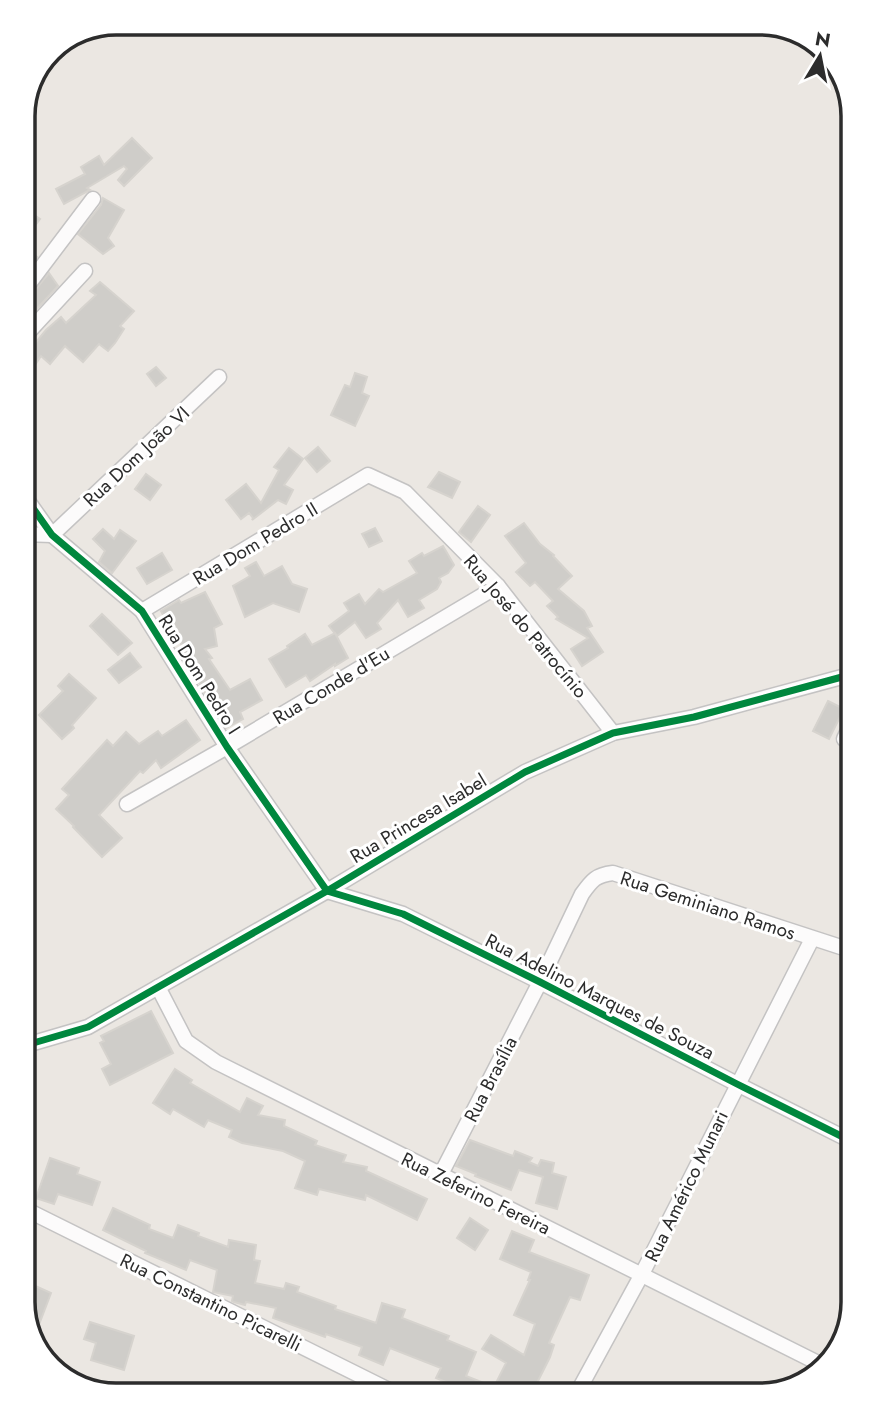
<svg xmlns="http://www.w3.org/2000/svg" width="876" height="1418" font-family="Jost,sans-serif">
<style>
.building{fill:#cfcdc9;stroke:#d6d3ce;stroke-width:2}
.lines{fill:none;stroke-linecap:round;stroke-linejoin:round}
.street-casing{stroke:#c4c3c3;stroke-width:17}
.street{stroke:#fcfbfb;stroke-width:14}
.cycleway-casing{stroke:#fff;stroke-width:11}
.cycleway{stroke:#00873e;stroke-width:7}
.labels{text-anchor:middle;stroke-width:6;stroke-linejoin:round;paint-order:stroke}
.street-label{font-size:19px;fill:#2c2c2c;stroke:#fff}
.rim{fill:none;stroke:#2c2c2c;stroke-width:3.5}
</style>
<rect width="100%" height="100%" fill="#ebe7e2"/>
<g class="building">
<polygon points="132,138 152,158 124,186 118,180 127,169 124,166 87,188 90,190 64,204 56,189 85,174 81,167 99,156 104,165"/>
<polygon points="103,198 124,210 108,238 114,246 103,254 78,234 101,205"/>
<polygon points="27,210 40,219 23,242 23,216"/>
<polygon points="23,246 37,257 24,274 23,273"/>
<polygon points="49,273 58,286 31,315 23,308 23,298 30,296"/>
<polygon points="100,282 134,311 120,326 124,329 115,343 108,351 99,344 83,362 65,346 50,364 41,356 23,383 23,358 46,330 61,317 66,323 96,295 90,291"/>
<polygon points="156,367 166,378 156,386 147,374"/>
<polygon points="355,373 367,377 362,393 369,396 355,426 331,415 345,385 350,387"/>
<polygon points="318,447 330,461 317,472 305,458"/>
<polygon points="289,448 303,459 284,485 293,490 286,504 278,500 252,520 253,518 249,513 241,519 226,500 246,484 261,503 279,470 274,467"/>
<polygon points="439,472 460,482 452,498 428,487"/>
<polygon points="146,474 161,485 150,500 135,489"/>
<polygon points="478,506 490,515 471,542 459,532"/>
<polygon points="524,523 540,544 554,555 553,556 572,576 558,589 584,611 592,626 587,628 603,652 582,666 571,649 588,638 556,619 558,617 547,606 553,601 535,582 530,586 516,572 526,563 505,536"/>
<polygon points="375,528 382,541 369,547 362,534"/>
<polygon points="103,529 114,539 120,530 136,541 112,573 99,562 105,551 93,539"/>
<polygon points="443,546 454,565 448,573 439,578 441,582 437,589 419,600 424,608 408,617 398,600 377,623 381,629 366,638 355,622 337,636 329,626 349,611 344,603 359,594 365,604 379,589 383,592 417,573 409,561 422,553 424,556"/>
<polygon points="162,553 172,570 147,584 137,568"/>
<polygon points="256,562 264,576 282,566 292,584 307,589 299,612 273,603 245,617 233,586 250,576 245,568"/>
<polygon points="205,592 222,624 214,628 217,646 205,649 212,658 209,659 230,690 250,679 262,700 240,712 243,719 226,728 193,673 194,673 173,626 170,628 161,611 179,600 181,603"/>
<polygon points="102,614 132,643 118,655 90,626"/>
<polygon points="335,633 348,658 335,666 335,664 310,681 306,675 286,687 269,659 288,648 287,646 305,634 312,645"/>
<polygon points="130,653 141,667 119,683 108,670"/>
<polygon points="69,674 96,698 72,725 74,728 62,739 39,715 63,691 58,686"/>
<polygon points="828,701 844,709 829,739 813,731"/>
<polygon points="186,720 200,740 161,768 156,760 143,773 140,771 99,815 122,838 102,857 73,827 74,826 56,809 69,795 62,789 107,740 113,746 126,732 139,744 158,731 162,736"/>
<polygon points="151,1011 173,1053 110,1085 102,1069 111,1064 100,1043 104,1041 101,1036"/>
<polygon points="175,1069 192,1080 190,1083 240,1112 247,1098 263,1106 258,1115 285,1120 284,1126 317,1141 315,1145 346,1155 343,1162 367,1167 366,1171 427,1199 417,1220 366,1195 365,1200 319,1189 317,1195 295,1188 305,1161 283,1151 242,1143 229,1137 232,1130 208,1120 204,1127 173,1109 170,1114 153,1103"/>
<polygon points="470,1140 513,1156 515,1151 532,1158 529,1162 538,1166 541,1160 554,1163 552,1173 566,1177 557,1209 536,1203 543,1177 519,1170 511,1190 475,1176 476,1174 456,1166"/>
<polygon points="50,1158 79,1168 77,1174 100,1182 92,1205 58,1194 54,1204 36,1198"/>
<polygon points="113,1208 150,1225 149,1229 173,1238 178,1225 199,1233 198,1236 228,1247 229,1240 256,1245 254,1260 260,1261 255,1283 284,1289 286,1283 299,1287 297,1292 336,1306 335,1309 376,1323 382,1303 405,1310 402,1318 449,1336 447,1340 476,1352 466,1376 494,1387 506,1363 482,1349 491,1335 524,1355 535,1324 514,1315 530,1280 528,1280 531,1272 500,1259 512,1231 534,1240 529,1252 589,1275 580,1300 570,1297 549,1343 554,1345 550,1357 531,1395 477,1395 436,1378 441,1368 390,1348 383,1365 359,1355 362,1347 326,1334 325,1337 273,1318 276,1308 246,1302 245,1305 234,1302 232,1301 233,1296 213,1292 217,1270 190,1260 186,1270 145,1253 146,1251 103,1230"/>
<polygon points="470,1218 488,1230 475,1250 457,1238"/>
<polygon points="31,1284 51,1293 32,1343 23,1302 23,1289 28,1291"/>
<polygon points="90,1322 134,1336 124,1370 91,1360 96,1343 84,1339"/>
</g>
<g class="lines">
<g class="street-casing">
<g id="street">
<polyline points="23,289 31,281 93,199"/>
<polyline points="23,338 85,271"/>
<polyline points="23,494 52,535 142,611 227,747 327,891 403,914 540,982 737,1084 853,1142"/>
<polyline points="23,534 52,535 219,377"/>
<polyline points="142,611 368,475 405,492 498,586 613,733"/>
<polyline points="844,739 853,720"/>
<polyline points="127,804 227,747 498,586"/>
<path d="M158,987L186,1041L216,1062C418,1165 622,1264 824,1366"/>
<polyline points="23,1046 88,1027 327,891 525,772 613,733 694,717 853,674"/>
<path d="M440,1176L540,982L582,894C592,880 596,875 613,873L853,951"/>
<polyline points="23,1208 399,1395"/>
<polyline points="576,1395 642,1274 812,939"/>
</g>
</g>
<use href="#street" class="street"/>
<g class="cycleway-casing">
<g id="cycleway">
<polyline points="23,494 52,535 142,611 227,747 327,891 403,914 540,982 737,1084 853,1142"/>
<polyline points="23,1046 88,1027 327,891 525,772 613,733 694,717 853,674"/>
</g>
</g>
<use href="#cycleway" class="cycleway"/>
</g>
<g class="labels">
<g class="street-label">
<text transform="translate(136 456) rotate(-43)" y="7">Rua Dom João VI</text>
<text transform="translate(255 543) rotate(-31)" y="7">Rua Dom Pedro II</text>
<text transform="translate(526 626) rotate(50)" y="7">Rua José do Patrocínio</text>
<text transform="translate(200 674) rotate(58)" y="7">Rua Dom Pedro I</text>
<text transform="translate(331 685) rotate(-31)" y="7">Rua Conde d'Eu</text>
<text transform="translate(418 818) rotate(-31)" y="7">Rua Princesa Isabel</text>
<text transform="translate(708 905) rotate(18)" y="7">Rua Geminiano Ramos</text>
<text transform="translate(600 996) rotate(27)" y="7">Rua Adelino Marques de Souza</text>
<text transform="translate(490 1079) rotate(-63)" y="7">Rua Brasília</text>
<text transform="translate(686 1186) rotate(-64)" y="7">Rua Américo Munari</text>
<text transform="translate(476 1193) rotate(26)" y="7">Rua Zeferino Fereira</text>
<text transform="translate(211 1302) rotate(26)" y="7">Rua Constantino Picarelli</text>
</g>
</g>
<path d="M0 0H876V1418H0ZM116 35H760A81 81 0 0 1 841 116V1302A81 81 0 0 1 760 1383H116A81 81 0 0 1 35 1302V116A81 81 0 0 1 116 35Z" fill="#fff" fill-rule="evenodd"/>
<path class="rim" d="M116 35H760A81 81 0 0 1 841 116V1302A81 81 0 0 1 760 1383H116A81 81 0 0 1 35 1302V116A81 81 0 0 1 116 35Z"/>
<g transform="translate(820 56) rotate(10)" stroke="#ffffff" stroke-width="5" paint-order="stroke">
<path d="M0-5L12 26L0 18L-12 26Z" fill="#2c2c2c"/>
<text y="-10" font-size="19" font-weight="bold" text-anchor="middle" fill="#2c2c2c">N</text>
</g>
</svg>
